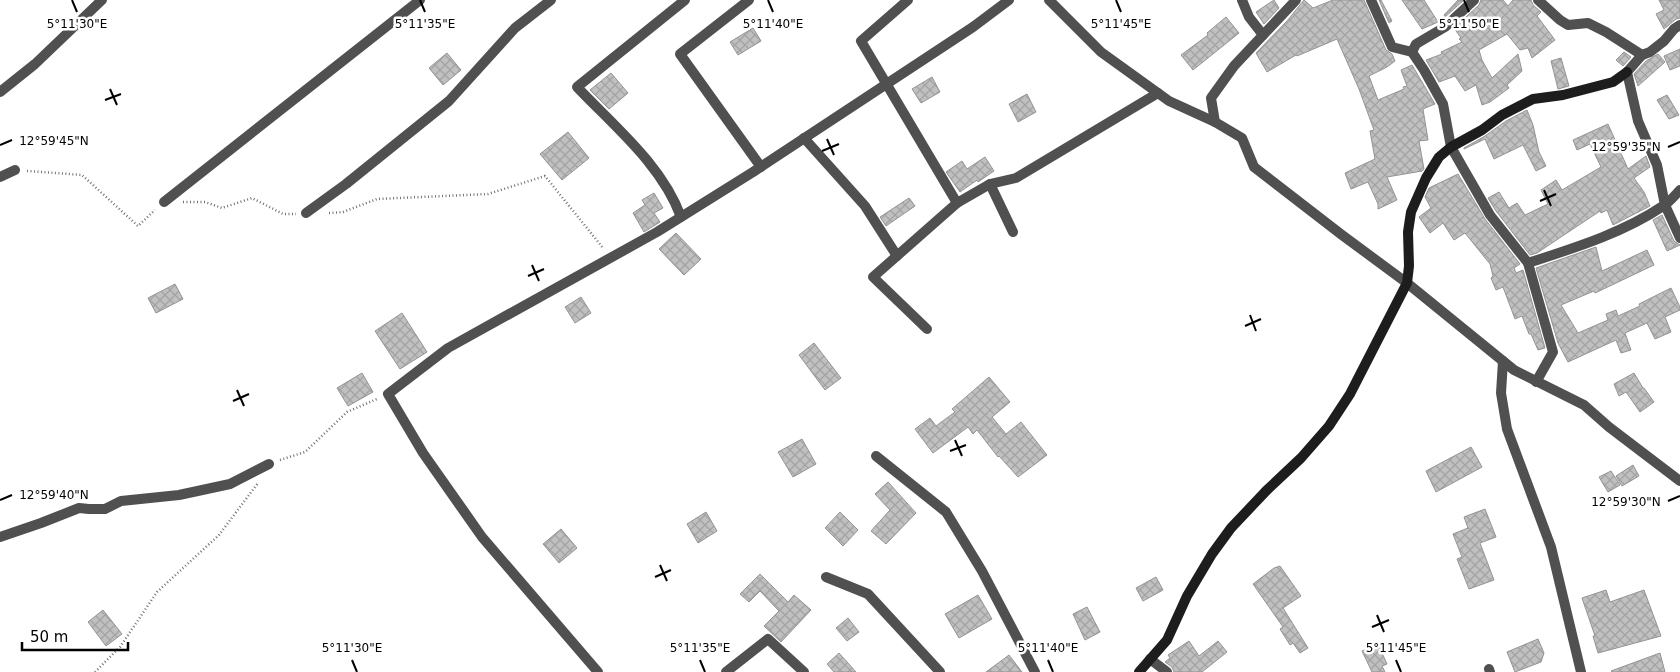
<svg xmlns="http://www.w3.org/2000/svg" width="1680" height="672" font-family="'DejaVu Sans',sans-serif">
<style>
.building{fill:url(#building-cross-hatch);stroke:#949494}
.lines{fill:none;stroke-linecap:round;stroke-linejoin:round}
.path{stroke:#727272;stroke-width:2.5;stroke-dasharray:1 2.5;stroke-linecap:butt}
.street{stroke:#505050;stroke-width:10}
.secondary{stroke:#1d1d1d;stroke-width:10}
.ticks{fill:none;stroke:#000;stroke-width:2}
.ticks-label{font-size:12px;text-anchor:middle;fill:#000;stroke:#fff;stroke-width:5;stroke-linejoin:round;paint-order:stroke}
</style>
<defs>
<pattern id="building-cross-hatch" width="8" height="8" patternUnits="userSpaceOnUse" patternTransform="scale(1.25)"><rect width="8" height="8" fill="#c0c0c0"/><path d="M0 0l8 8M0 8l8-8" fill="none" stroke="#a3a3a3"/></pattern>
</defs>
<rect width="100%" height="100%" fill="#fff"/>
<g class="building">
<polygon points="1274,0 1279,8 1264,24 1256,12"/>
<polygon points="1304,0 1313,8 1333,0 1364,0 1386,50 1392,54 1395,61 1387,67 1369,76 1378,100 1404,89 1403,87 1407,86 1401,70 1412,65 1435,104 1423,109 1428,140 1419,141 1424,169 1422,171 1387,177 1397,200 1378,209 1378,204 1368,182 1351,189 1345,173 1375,159 1370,131 1374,130 1359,89 1337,39 1297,56 1296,55 1267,72 1256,53 1287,21"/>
<polygon points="1379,0 1381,0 1392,21 1389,23"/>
<polygon points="1402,0 1424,0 1438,22 1422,29"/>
<polygon points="1458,0 1464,0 1445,17 1444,15"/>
<polygon points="1481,0 1503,0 1508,6 1513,0 1531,0 1533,5 1541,12 1537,16 1555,40 1532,58 1528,48 1520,50 1507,34 1479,50 1482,60 1492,78 1518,54 1522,71 1507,85 1509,88 1490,102 1482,105 1476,85 1465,91 1455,76 1439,82 1426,60 1442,54 1441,52 1462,42 1459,39 1461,38 1454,28 1479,5"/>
<polygon points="1659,0 1680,0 1680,18 1676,19 1664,29 1656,14 1664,10"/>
<polygon points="1226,17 1239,33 1193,70 1181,55 1208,35 1207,33"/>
<polygon points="753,28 761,41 738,55 730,42"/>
<polygon points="1680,49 1680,66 1670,70 1664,56"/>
<polygon points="1624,52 1631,57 1623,66 1616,60"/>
<polygon points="447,53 461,70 443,85 429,68"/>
<polygon points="1658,54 1665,62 1638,86 1634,74 1646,61"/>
<polygon points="1561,58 1569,86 1558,89 1551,61"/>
<polygon points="611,73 628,93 609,109 590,90"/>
<polygon points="932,77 940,92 921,103 912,89"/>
<polygon points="1027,94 1036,112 1018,122 1009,104"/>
<polygon points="1667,95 1679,115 1669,119 1657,100"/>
<polygon points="1527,110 1533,125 1539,152 1546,166 1536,171 1523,145 1494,159 1485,139 1464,149 1464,148 1485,136 1506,121"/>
<polygon points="1608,124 1628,169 1646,156 1650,167 1634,178 1644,192 1650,206 1613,225 1607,210 1601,213 1600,211 1537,253 1530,255 1496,211 1488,198 1499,192 1509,208 1517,203 1525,215 1548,204 1541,190 1556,180 1562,190 1601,167 1590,144 1577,150 1573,140"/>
<polygon points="568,132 589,158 562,180 540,154"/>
<polygon points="985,157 994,171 978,182 977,180 960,192 946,172 962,161 967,169"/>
<polygon points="1458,174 1485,219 1520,264 1514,268 1516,273 1523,270 1545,348 1538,350 1531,334 1529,334 1522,316 1515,319 1503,287 1496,290 1491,278 1493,276 1490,264 1465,233 1454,240 1443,223 1430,233 1419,217 1431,208 1425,197 1429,188"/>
<polygon points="654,193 663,208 654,213 660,222 644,232 633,213 645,205 642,200"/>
<polygon points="909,198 915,206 886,226 880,217"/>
<polygon points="1662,215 1674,241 1680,245 1667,251 1653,220"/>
<polygon points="676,233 701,259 684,275 659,249"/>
<polygon points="1596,247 1602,271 1647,250 1654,265 1595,293 1594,291 1561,305 1578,333 1608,320 1606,314 1616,310 1618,316 1640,306 1639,304 1671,288 1680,307 1680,310 1665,317 1671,332 1655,339 1647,323 1625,333 1631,350 1621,353 1616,340 1568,362 1558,343 1536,268"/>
<polygon points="175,284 183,299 156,313 148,298"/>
<polygon points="581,297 591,313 575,323 565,307"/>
<polygon points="402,313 427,352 400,369 375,331"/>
<polygon points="814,343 841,378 825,390 799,355"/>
<polygon points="362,373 373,392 348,406 337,388"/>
<polygon points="1634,373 1643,388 1644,388 1654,402 1640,412 1626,392 1619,396 1614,384"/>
<polygon points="989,377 1010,402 992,417 1006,434 1021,422 1047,455 1018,477 999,456 998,457 977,430 973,434 968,427 933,453 915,429 930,418 936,426 955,412 952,409"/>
<polygon points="802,439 816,464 793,477 778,452"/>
<polygon points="1471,447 1482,467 1436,492 1426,471"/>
<polygon points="1633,465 1639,476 1622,486 1616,476"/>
<polygon points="1611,471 1620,485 1608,492 1599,477"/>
<polygon points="888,482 916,513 886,544 871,531 890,510 875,494"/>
<polygon points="1485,509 1496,537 1480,543 1494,580 1469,589 1457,559 1462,557 1453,534 1468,528 1464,517"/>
<polygon points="706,512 717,531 698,543 687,524"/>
<polygon points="840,512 858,530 843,546 825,528"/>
<polygon points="561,529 577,548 559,563 543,544"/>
<polygon points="1280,566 1301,596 1283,608 1308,648 1300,653 1293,643 1290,645 1280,629 1283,627 1253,584 1274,568"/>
<polygon points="760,574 788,602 794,595 811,610 781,642 764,626 779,611 760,591 749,602 740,594"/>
<polygon points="1156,577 1163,590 1143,601 1136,588"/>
<polygon points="1606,590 1610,602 1644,590 1661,636 1598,653 1593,636 1595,636 1582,598"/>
<polygon points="978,595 992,619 959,638 945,614"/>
<polygon points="1087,607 1100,632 1085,640 1073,614"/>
<polygon points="103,610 122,634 106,646 88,622"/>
<polygon points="848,618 859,632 847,641 836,628"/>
<polygon points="1538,639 1544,653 1541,662 1515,672 1507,652"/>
<polygon points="1189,641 1199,656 1218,641 1227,652 1202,672 1174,672 1172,667 1165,662 1170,658 1168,655"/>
<polygon points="1378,644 1387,664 1382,666 1385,672 1372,672 1362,651"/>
<polygon points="839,653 856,672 834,672 827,664"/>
<polygon points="1660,653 1665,672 1612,672 1611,671"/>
<polygon points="1009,655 1022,672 986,672"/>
</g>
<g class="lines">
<g class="path">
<polyline points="27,171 82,175 138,226 155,210"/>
<polyline points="183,202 205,202 222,208 252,198 283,214 296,214"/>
<polyline points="329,213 343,212 377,199 488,194 545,176 603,248"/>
<polyline points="280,460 305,452 347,412 377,399"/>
<polyline points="95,672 120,647 157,592 219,535 258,483"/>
</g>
<g class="street">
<polyline points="749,0 680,54 761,167"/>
<polyline points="908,0 861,41 957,203 990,184 1013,232"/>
<polyline points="1049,0 1101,52 1169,101 1215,122"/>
<polyline points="1242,0 1249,17 1263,35"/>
<polyline points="1296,0 1234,66 1211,98 1215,122 1242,138 1254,167 1342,235 1407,283 1514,370 1584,405 1609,427 1680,481"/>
<polyline points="1371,0 1392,47 1412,52 1416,44 1445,27 1474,0"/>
<polyline points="1538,0 1560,20 1568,25 1588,23 1606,32 1642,55"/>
<polyline points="1680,25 1674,29 1664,41 1650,52 1642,55 1627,72 1638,121 1657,165 1665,205 1680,238"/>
<polyline points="1412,52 1424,70 1443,104 1451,147 1490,215 1528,263 1553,352 1536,382"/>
<polyline points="0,92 35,64 102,0"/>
<polyline points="804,138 865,206 897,256"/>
<polyline points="0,177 15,170"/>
<polyline points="990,184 1016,178 1158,93"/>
<polyline points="164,202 420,0"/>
<polyline points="306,213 346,184 449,101 515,28 551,0"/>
<path d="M681,217C662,165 615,127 577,87L685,0"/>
<path d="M1528,263C1574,248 1623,233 1663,206C1670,202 1675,195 1680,190"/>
<polyline points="927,329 873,277 957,203"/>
<polyline points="1503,361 1501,393 1507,429 1551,547 1581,672"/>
<polyline points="876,456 946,512 982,571 1035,672"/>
<polyline points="0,537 41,523 79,508 89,509 105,509 121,501 179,495 230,484 269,464"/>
<polyline points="826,577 868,594 940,672"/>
<polyline points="1150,659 1167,672"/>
<polyline points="1489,669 1490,672"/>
<polyline points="598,672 482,537 423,453 388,394 448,348 657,232 753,172 973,27 1009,0"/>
<polyline points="726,672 768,639 804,672"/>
</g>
<polyline class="secondary" points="1139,672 1167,640 1187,596 1212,554 1231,528 1266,491 1301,458 1329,426 1350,394 1407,283 1409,266 1408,232 1411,212 1426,178 1439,157 1451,147 1482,130 1502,115 1533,99 1563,95 1613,82 1627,72"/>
</g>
<path class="ticks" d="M72,0L77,12M420,0L425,12M768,0L773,12M1116,0L1121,12M1464,0L1469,12M110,89L117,105M105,100L121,94M827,139L834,155M0,145L12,140M1668,147L1680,142M822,151L839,144M1544,190L1551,206M1540,201L1556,194M532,265L539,281M528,276L544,269M1250,315L1256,331M1245,326L1261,319M237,390L244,406M233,401L249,394M955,440L962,456M950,451L966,445M0,500L12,495M1668,501L1680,496M660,565L667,581M655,577L671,570M1377,615L1384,632M1372,627L1389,620M352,660L357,672M700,660L705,672M1048,660L1053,672M1396,660L1401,672"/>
<g class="ticks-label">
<text x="77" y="28">5°11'30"E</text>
<text x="425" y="28">5°11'35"E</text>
<text x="773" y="28">5°11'40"E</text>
<text x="1121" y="28">5°11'45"E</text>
<text x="1469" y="28">5°11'50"E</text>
<text x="54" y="145">12°59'45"N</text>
<text x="1626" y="151">12°59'35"N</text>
<text x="54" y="499">12°59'40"N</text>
<text x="1626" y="506">12°59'30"N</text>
<text x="352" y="652">5°11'30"E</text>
<text x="700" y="652">5°11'35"E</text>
<text x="1048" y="652">5°11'40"E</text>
<text x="1396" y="652">5°11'45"E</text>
</g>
<path d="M22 642v8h106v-8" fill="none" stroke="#000000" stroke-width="2.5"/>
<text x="30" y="642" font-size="15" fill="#000000" stroke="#ffffff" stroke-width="4" paint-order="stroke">50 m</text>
</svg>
